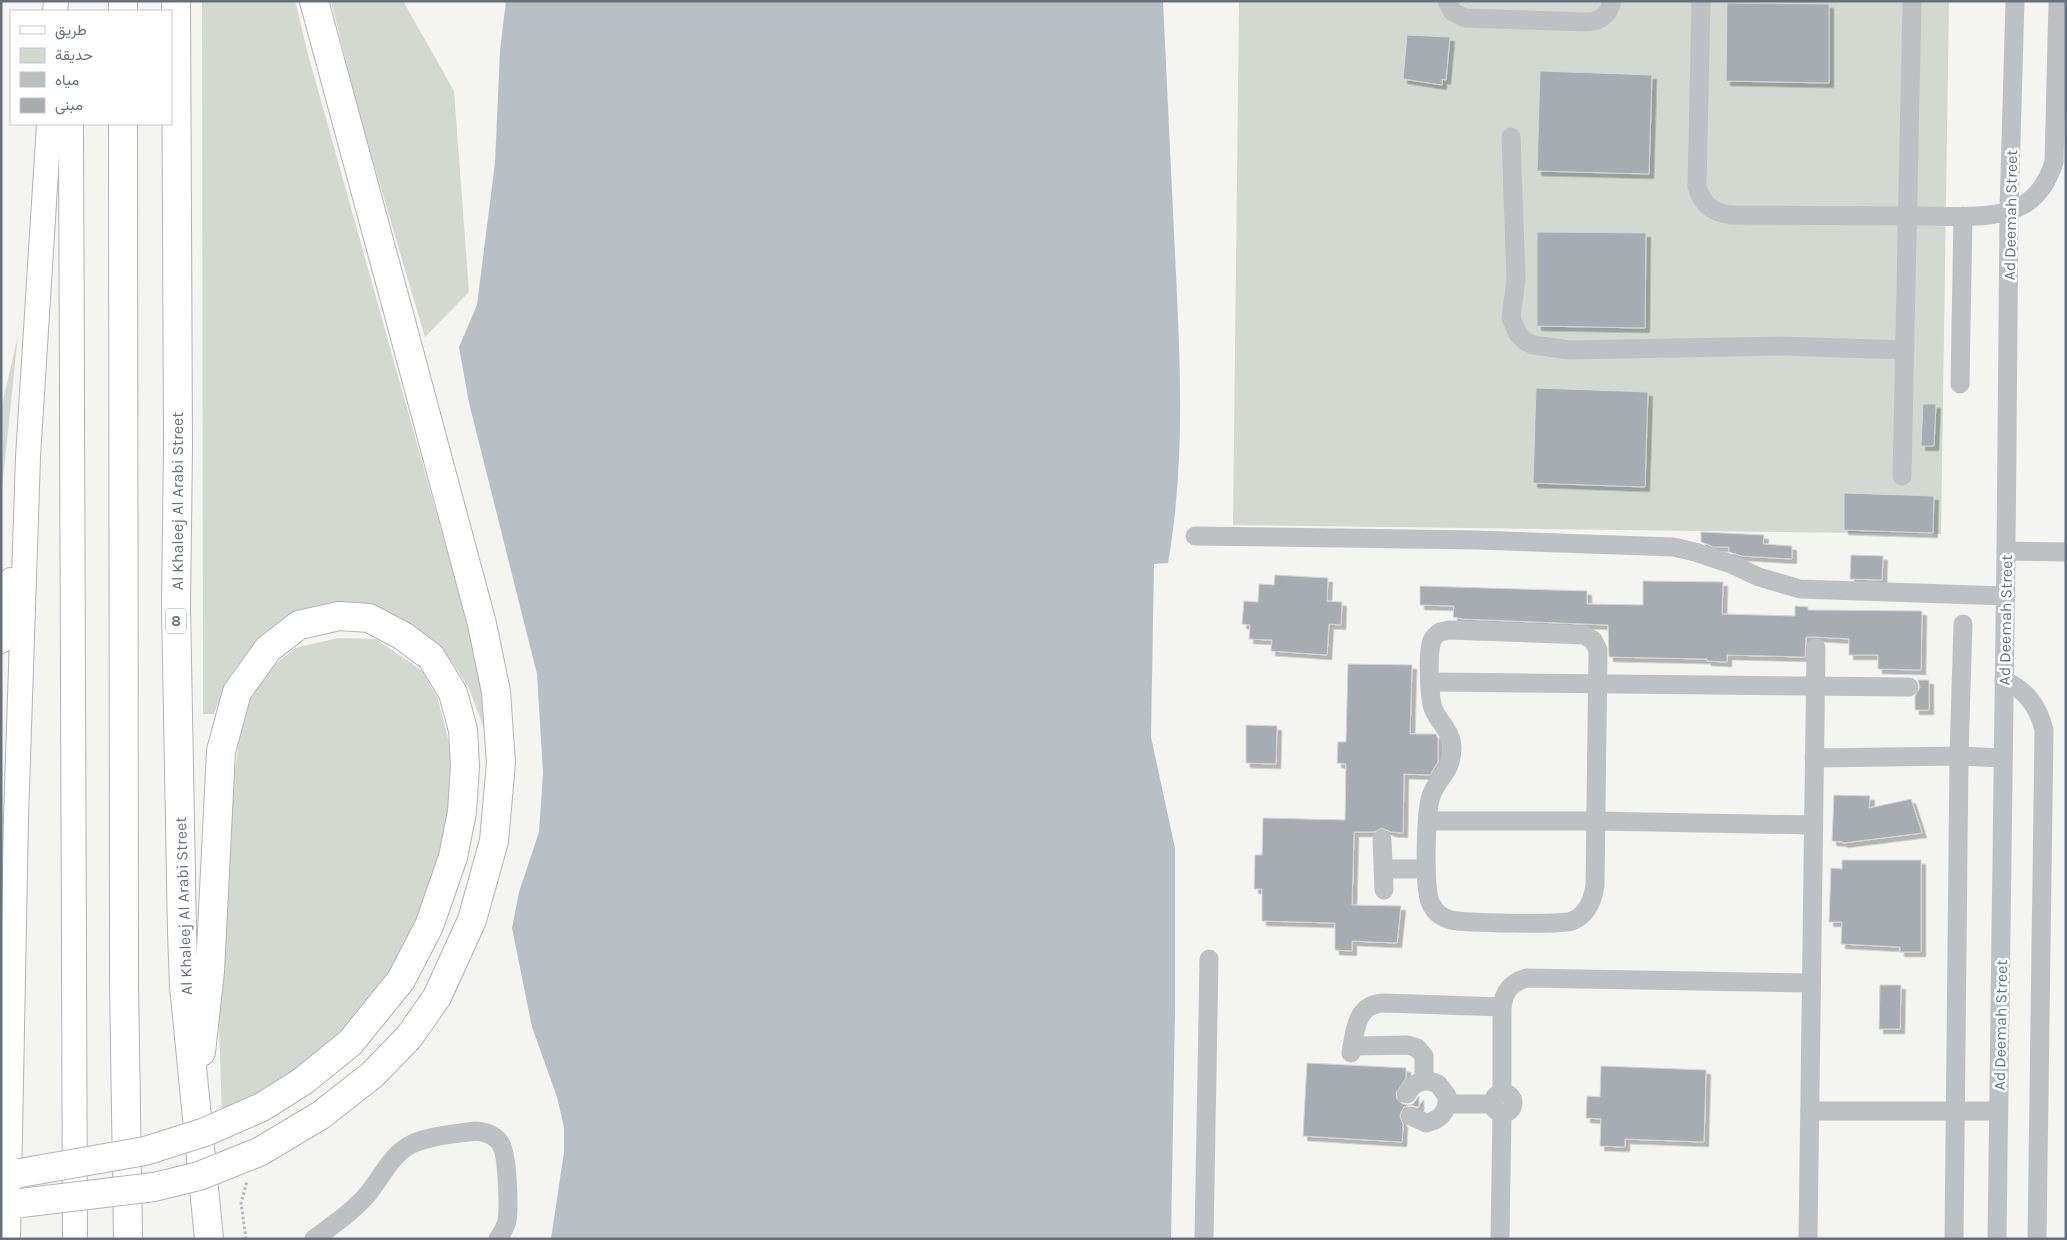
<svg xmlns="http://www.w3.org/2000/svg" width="2067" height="1240" font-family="Karla,Vazirmatn,sans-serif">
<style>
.green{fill:#d3d9d1}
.water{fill:#b9c0c5}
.building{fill:#a7acb2;stroke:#d5d6d4;filter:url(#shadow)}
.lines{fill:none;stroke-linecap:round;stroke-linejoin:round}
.major-casing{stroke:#b0b3b7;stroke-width:26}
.highway-casing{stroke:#b1b4b7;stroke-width:30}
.path{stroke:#b6b8bb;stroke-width:3;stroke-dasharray:2.5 2.5;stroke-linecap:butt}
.minor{stroke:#bec1c4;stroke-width:19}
.major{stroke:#fff;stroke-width:24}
.highway{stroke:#fff;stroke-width:28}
.highway-bridge-casing{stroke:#b1b4b7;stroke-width:30;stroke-linecap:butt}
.highway-bridge{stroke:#fff;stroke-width:28}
.labels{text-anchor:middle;stroke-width:5;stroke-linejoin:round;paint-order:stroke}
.shield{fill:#fff;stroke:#959ca5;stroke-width:1}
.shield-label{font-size:15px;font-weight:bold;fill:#67717e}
.street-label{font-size:16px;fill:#67717e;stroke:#fff}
</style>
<defs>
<filter id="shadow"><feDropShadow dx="4.5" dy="4.5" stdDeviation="0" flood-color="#0004"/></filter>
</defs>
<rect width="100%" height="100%" fill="#f4f4f1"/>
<g class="green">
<polygon points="202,1 295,1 309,58 477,658 486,698 489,742 469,688 452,662 432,640 403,620 372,607 291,617 256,641 227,680 214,714 203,714"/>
<polygon points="331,1 403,1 454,91 469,292 425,337 360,117"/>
<polygon points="1239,1 1949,1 1941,534 1233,525"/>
<polygon points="18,336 1,497 1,409"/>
<polygon points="338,638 376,639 422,671 438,699 451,751 455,789 445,863 394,976 346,1033 301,1071 222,1117 219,1027 234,779 241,725 248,699 267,671 295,648"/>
</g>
<path class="water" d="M506,1H1163C1167,85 1171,170 1175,254C1180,357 1186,460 1168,563L1154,564L1151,737L1175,848V1012L1171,1239H551L564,1152V1127L557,1097L532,1027L512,928L519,892L539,832L543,773L537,674L469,403L459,347L477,305L495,163L500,51Z"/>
<g class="building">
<polygon points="1727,3 1829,4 1829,83 1726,81"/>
<polygon points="1407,35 1450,37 1446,80 1442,79 1442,85 1403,79"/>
<polygon points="1540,71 1652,75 1649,174 1537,171"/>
<polygon points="1537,232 1646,233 1645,328 1537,326"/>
<polygon points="1536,388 1648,392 1645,487 1533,483"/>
<polygon points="1923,404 1936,404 1934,446 1921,446"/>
<polygon points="1844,493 1934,496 1933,533 1844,530"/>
<polygon points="1701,532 1764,535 1763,544 1792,546 1792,559 1742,556 1729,552 1729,547 1714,547 1701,542"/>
<polygon points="1851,555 1883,556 1882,580 1850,579"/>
<polygon points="1275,575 1328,578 1327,601 1342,602 1341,625 1329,624 1327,655 1271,651 1272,640 1249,639 1250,625 1242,624 1244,601 1258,602 1259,584 1274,585"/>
<polygon points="1643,581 1723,582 1722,614 1795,616 1795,606 1808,607 1808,610 1922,611 1921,670 1878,669 1878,655 1849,655 1849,639 1817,637 1806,637 1805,657 1727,655 1727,662 1707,661 1707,659 1609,657 1608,625 1463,619 1453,617 1454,606 1420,605 1420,586 1587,591 1587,604 1643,605"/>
<polygon points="1348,664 1412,665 1410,734 1436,734 1438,739 1438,762 1430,775 1404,774 1403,833 1391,832 1382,828 1374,832 1354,832 1352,905 1401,906 1397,943 1352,941 1352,951 1335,950 1335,923 1262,921 1262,889 1254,889 1255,855 1262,855 1263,818 1345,820 1346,764 1337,763 1338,742 1346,742"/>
<polygon points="1918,680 1929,680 1929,710 1915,710 1915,696 1920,688"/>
<polygon points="1246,725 1277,726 1276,764 1246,763"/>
<polygon points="1834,795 1870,796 1869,808 1911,799 1922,833 1843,843 1843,842 1832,841"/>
<polygon points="1842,860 1921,860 1921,952 1900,952 1900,947 1841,944 1842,922 1829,922 1831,868 1842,869"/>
<polygon points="1880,985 1901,985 1900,1029 1879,1029"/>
<polygon points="1307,1063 1406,1068 1406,1078 1396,1093 1397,1099 1401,1103 1407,1105 1413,1104 1419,1096 1419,1107 1410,1105 1404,1107 1401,1112 1400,1117 1403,1124 1402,1142 1303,1136"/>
<polygon points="1601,1066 1706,1070 1704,1142 1625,1139 1625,1147 1600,1146 1601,1119 1586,1118 1587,1096 1600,1097"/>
</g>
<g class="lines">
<g class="major-casing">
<g id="major">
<polyline points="55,11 56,1"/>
<polyline points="71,124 75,1239"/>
<polyline points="1,641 11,580"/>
<polyline points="8,1239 16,818 28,457 49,124"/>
</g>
</g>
<g class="highway-casing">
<g id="highway">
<polyline points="123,1 123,11"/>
<polyline points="176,1 178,447 176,606 182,932 184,986 209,1239"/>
<polyline points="314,1 401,322"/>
<polyline points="123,124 124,982 128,1239"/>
<polyline points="201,1052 210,971 221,751 237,692 268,649 299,625 339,616 369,618 403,636 431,657"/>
</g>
</g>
<polyline class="path" points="246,1239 241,1203 247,1181"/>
<g class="minor">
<path d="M1447,1L1453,12L1465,18L1587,22C1600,21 1609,15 1612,1"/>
<path d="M1701,1L1697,186C1702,205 1713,213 1732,215C1796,215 1859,216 1923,216C1952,216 1995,220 2021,206C2039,197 2048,181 2054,162L2058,1"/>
<polyline points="1511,137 1516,279 1511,318 1518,334 1525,341 1533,345 1570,350 1781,346 1905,350"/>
<polyline points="1960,384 1963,216"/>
<polyline points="1902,476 1912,1"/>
<polyline points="1195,536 1476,540 1673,547 1695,552 1731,564 1759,577 1800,589 2006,596"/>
<polyline points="2006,551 2066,552"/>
<path d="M1449,630L1584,635L1593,640L1598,650L1595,885C1593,900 1587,915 1572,921C1561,925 1465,923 1451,920C1442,918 1435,912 1431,904C1423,891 1426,811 1431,796C1438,777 1452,772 1452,748C1452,731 1438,722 1433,708C1429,695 1428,657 1431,644C1432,638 1436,635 1440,632Z"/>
<path d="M2004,680C2027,691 2038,706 2044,730L2037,1239"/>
<polyline points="1430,682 1909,687"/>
<polyline points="1814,758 1959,756 2003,758"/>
<polyline points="1428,821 1597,821 1813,825"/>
<polyline points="1382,839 1384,890"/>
<polyline points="1383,869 1426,869"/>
<polyline points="1353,1046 1408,1045 1417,1048 1424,1056 1424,1080"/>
<path d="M1351,1053C1355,1030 1356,1003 1385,1003L1502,1007"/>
<path d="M1502,1092V1007C1504,991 1511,983 1526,978L1811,983"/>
<circle cx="1503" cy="1103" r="10"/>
<path d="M1407,1094C1414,1081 1425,1078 1438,1084L1447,1096C1448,1111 1441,1120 1426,1123L1411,1116"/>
<polyline points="1447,1104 1492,1104"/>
<polyline points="1810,1111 1998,1111"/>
<path d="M314,1239C333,1225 352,1212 367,1195C382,1177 391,1154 412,1144C431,1135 456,1134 476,1131C486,1132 495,1135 500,1143C508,1153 509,1208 507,1221C505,1228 502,1233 498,1239"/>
<polyline points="1204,1239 1209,959"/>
<polyline points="1500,1239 1502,1113"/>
<polyline points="1808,1239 1816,648"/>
<polyline points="1954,1239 1959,756 1963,624"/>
<polyline points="1997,1239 2006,551 2009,211 2015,1"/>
</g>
<use href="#major" class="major"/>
<use href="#highway" class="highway"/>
<g class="highway-bridge-casing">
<g id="highway-bridge">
<polyline points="20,1173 145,1151 205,1132 262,1107 303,1081 350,1043 401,980 429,926 453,857 462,812 465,766 463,730 453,693 431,657"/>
<polyline points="21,1203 154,1187 199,1176 259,1152 321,1115 372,1075 409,1037 437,997 472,920 494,841 501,763 496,692 482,624 401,322"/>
</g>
</g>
<use href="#highway-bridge" class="highway-bridge"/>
</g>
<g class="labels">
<rect class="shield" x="166" y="608.5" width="20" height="25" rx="4"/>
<g class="shield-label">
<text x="176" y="626">8</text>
</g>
<g class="street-label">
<text transform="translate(2010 215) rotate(-89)" y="6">Ad Deemah Street</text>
<text transform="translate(177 501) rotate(-90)" y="6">Al Khaleej Al Arabi Street</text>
<text transform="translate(2005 620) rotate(-89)" y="6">Ad Deemah Street</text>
<text transform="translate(183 906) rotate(-92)" y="6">Al Khaleej Al Arabi Street</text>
<text transform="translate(2000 1025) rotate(-89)" y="6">Ad Deemah Street</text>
</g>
</g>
<rect width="2067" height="1240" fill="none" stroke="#67717e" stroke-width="5"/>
<rect x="10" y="10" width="162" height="115" fill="#ffffff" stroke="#c2c6cb"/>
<rect x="20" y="26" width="25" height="8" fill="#ffffff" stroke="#c2c6cb"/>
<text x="55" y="35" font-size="15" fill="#67717e">طريق</text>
<rect x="20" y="48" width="25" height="15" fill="#d3d9d1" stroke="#c2c6cb"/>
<text x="55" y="60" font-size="15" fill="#67717e">حديقة</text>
<rect x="20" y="72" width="25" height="15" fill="#b9c0c5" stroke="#c2c6cb"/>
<text x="55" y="85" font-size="15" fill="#67717e">مياه</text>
<rect x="20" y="98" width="25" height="15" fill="#a7acb2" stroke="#c2c6cb"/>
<text x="55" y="110" font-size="15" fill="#67717e">مبنى</text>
</svg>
